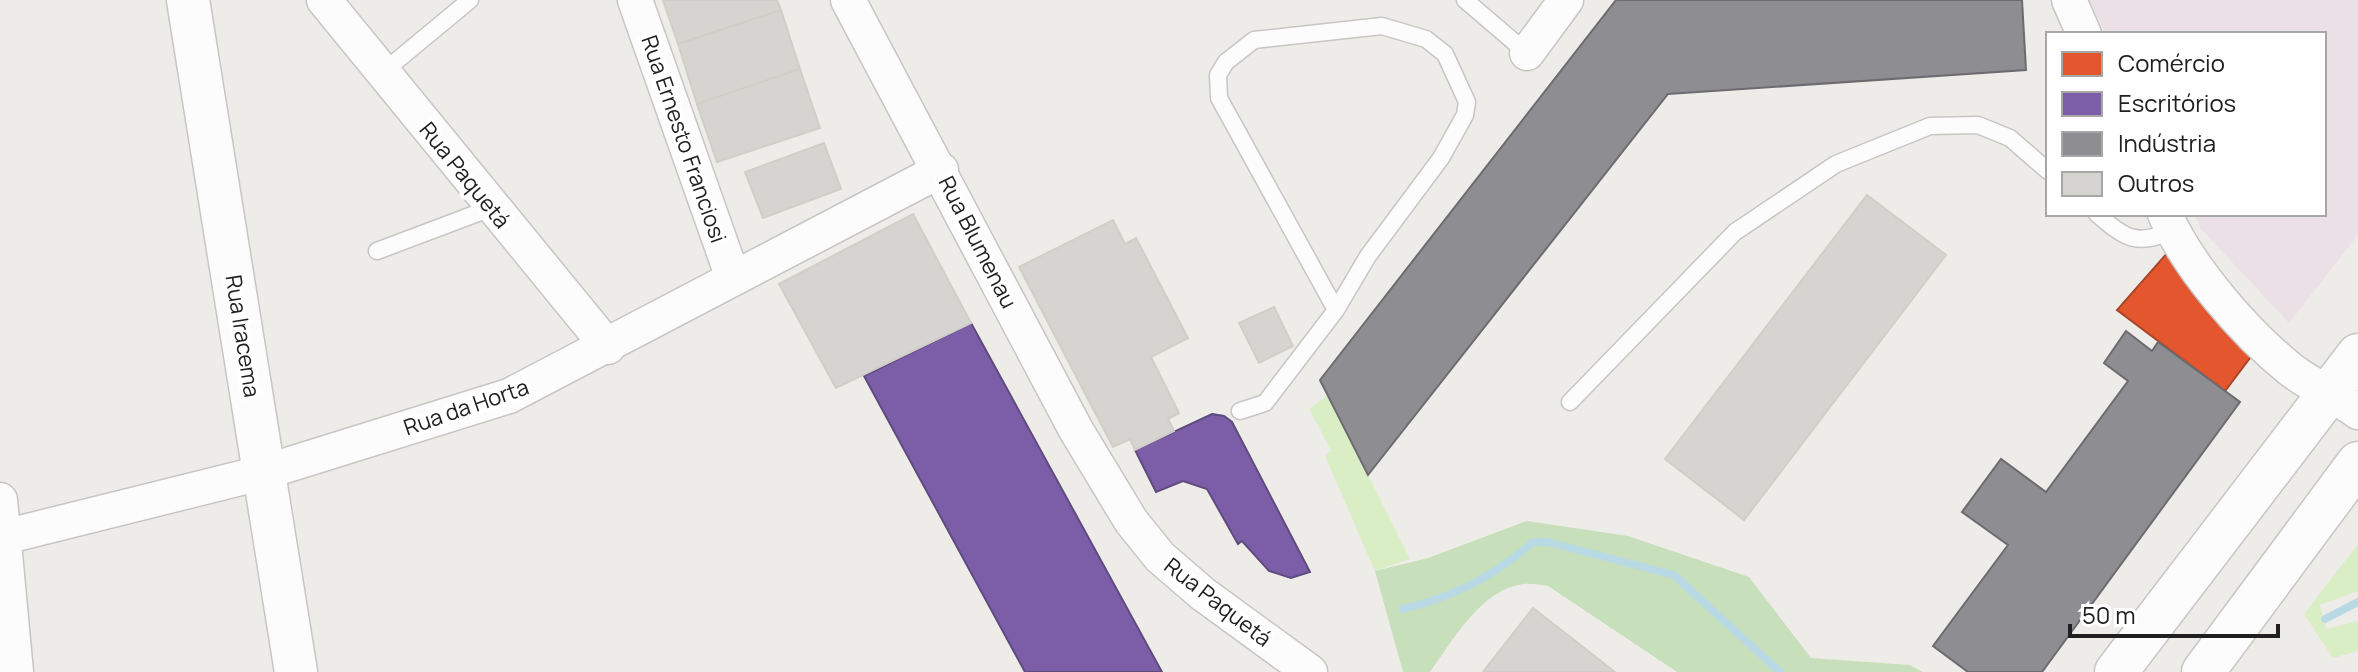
<svg xmlns="http://www.w3.org/2000/svg" width="2358" height="672" font-family="Manrope,sans-serif">
<style>
.industrial{fill:#ece0e7}
.grass{fill:#daeec5}
.forest{fill:#c8dfbb}
.shops{fill:#e4572e;stroke:#a9462a;stroke-width:2}
.offices{fill:#7b5ea7;stroke:#604b7e;stroke-width:2}
.industry{fill:#8d8d92;stroke:#6c6c70;stroke-width:2}
.lines{fill:none;stroke-linecap:round;stroke-linejoin:round}
.stream{stroke:#b9dae4;stroke-width:8}
.building{fill:#d6d4d1;stroke:#d1cec9;stroke-width:2}
.service-casing{stroke:#c7c6c4;stroke-width:19}
.minor-casing{stroke:#c7c6c4;stroke-width:37}
.tertiary-casing{stroke:#c7c6c4;stroke-width:45}
.service{stroke:#fcfcfc;stroke-width:16}
.minor{stroke:#fcfcfc;stroke-width:34}
.tertiary{stroke:#fcfcfc;stroke-width:42}
.labels{text-anchor:middle;stroke-width:8;stroke-linejoin:round;paint-order:stroke}
.street-label{font-size:22px;fill:#202020;stroke:#fff}
</style>
<rect width="100%" height="100%" fill="#eeece8"/>
<polygon class="industrial" points="2089,0 2358,0 2358,235 2289,323 2201,229 2194,214 2324,214 2324,34 2106,34"/>
<g class="grass">
<polygon points="1328,395 1410,559 1375,571 1325,456 1331,450 1309,409"/>
<polygon points="2358,544 2358,591 2320,605 2326,629 2358,621 2358,651 2333,658 2304,614"/>
</g>
<path class="forest" d="M1527,521L1628,536L1749,577L1811,658L1910,665L1923,672H1677L1548,586C1541,585 1531,583 1523,584C1481,589 1452,642 1430,672H1403L1375,571L1428,558Z"/>
<polygon class="shops" points="2169,251 2253,354 2225,391 2117,310"/>
<g class="offices">
<polygon points="971,323 1162,672 1025,672 864,376"/>
<polygon points="1212,414 1224,416 1232,422 1310,572 1291,578 1269,571 1242,541 1238,544 1207,489 1183,481 1156,492 1135,450"/>
</g>
<g class="industry">
<polygon points="1616,0 2022,0 2026,70 1668,94 1368,475 1320,380"/>
<polygon points="2126,331 2152,351 2158,342 2240,402 2042,672 1968,672 1933,646 2008,545 1962,512 2001,459 2046,492 2128,381 2104,363"/>
</g>
<g class="lines">
<g class="stream">
<path d="M1403,609C1454,597 1494,576 1533,542H1547L1674,575L1780,672"/>
<polyline points="2325,619 2358,602"/>
</g>
</g>
<g class="building">
<polygon points="663,0 777,0 781,10 678,44"/>
<polygon points="781,10 800,69 697,104 678,44"/>
<polygon points="800,69 820,128 717,162 697,104"/>
<polygon points="824,143 841,189 763,218 745,172"/>
<polygon points="1867,195 1946,255 1744,520 1665,459"/>
<polygon points="913,214 971,323 836,388 779,284"/>
<polygon points="1113,220 1125,244 1136,238 1188,338 1151,357 1179,413 1168,419 1174,431 1135,450 1130,439 1113,447 1019,267"/>
<polygon points="1274,307 1293,346 1259,363 1239,323"/>
<polygon points="1533,608 1615,672 1483,672"/>
</g>
<g class="lines">
<g class="service-casing">
<g id="service">
<polyline points="1465,0 1527,53"/>
<polyline points="383,72 470,0"/>
<path d="M2097,214C2126,239 2136,246 2172,231"/>
<polyline points="377,251 491,208"/>
<polyline points="1570,402 1735,232 1836,164 1930,126 1978,125 2010,138 2048,171"/>
<polyline points="1240,411 1265,403 1336,310 1368,256 1441,158 1465,115 1467,102 1445,54 1426,39 1382,26 1254,40 1226,62 1218,75 1219,98 1336,310"/>
</g>
</g>
<g class="minor-casing">
<g id="minor">
<polyline points="324,0 608,347"/>
<polyline points="635,0 733,278"/>
<polyline points="848,0 1076,430 1131,521 1160,557 1203,594 1310,672"/>
<polyline points="2069,0 2084,34"/>
<polyline points="1527,53 1566,0"/>
<path d="M2165,214C2188,267 2244,332 2290,369C2310,385 2337,396 2358,412"/>
<polyline points="0,500 16,672"/>
<polyline points="0,538 265,472 509,396 941,170"/>
</g>
</g>
<g class="tertiary-casing">
<g id="tertiary">
<polyline points="188,0 296,672"/>
<polyline points="2116,672 2358,355"/>
<polyline points="2203,672 2358,463"/>
</g>
</g>
<use href="#service" class="service"/>
<use href="#minor" class="minor"/>
<use href="#tertiary" class="tertiary"/>
</g>
<g class="labels">
<g class="street-label">
<text transform="translate(684 139) rotate(71)" y="8">Rua Ernesto Franciosi</text>
<text transform="translate(465 175) rotate(51)" y="8">Rua Paquetá</text>
<text transform="translate(978 242) rotate(63)" y="8">Rua Blumenau</text>
<text transform="translate(243 336) rotate(81)" y="8">Rua Iracema</text>
<text transform="translate(466 407) rotate(-19)" y="8">Rua da Horta</text>
<text transform="translate(1218 602) rotate(38)" y="8">Rua Paquetá</text>
</g>
</g>
<rect x="2046" y="32" width="280" height="184" fill="#ffffff" stroke="#a6a6a6" stroke-width="2"/>
<rect x="2062" y="52" width="40" height="24" fill="#e4572e" stroke="#a6a6a6" stroke-width="2"/>
<text x="2118" y="72" font-size="24" fill="#202020">Comércio</text>
<rect x="2062" y="92" width="40" height="24" fill="#7b5ea7" stroke="#a6a6a6" stroke-width="2"/>
<text x="2118" y="112" font-size="24" fill="#202020">Escritórios</text>
<rect x="2062" y="132" width="40" height="24" fill="#8d8d92" stroke="#a6a6a6" stroke-width="2"/>
<text x="2118" y="152" font-size="24" fill="#202020">Indústria</text>
<rect x="2062" y="172" width="40" height="24" fill="#d6d4d1" stroke="#a6a6a6" stroke-width="2"/>
<text x="2118" y="192" font-size="24" fill="#202020">Outros</text>
<path d="M2070 624v12h208v-12" fill="none" stroke="#202020" stroke-width="4"/>
<text x="2082" y="624" font-size="24" fill="#202020" stroke="#ffffff" stroke-width="6" paint-order="stroke">50 m</text>
</svg>
